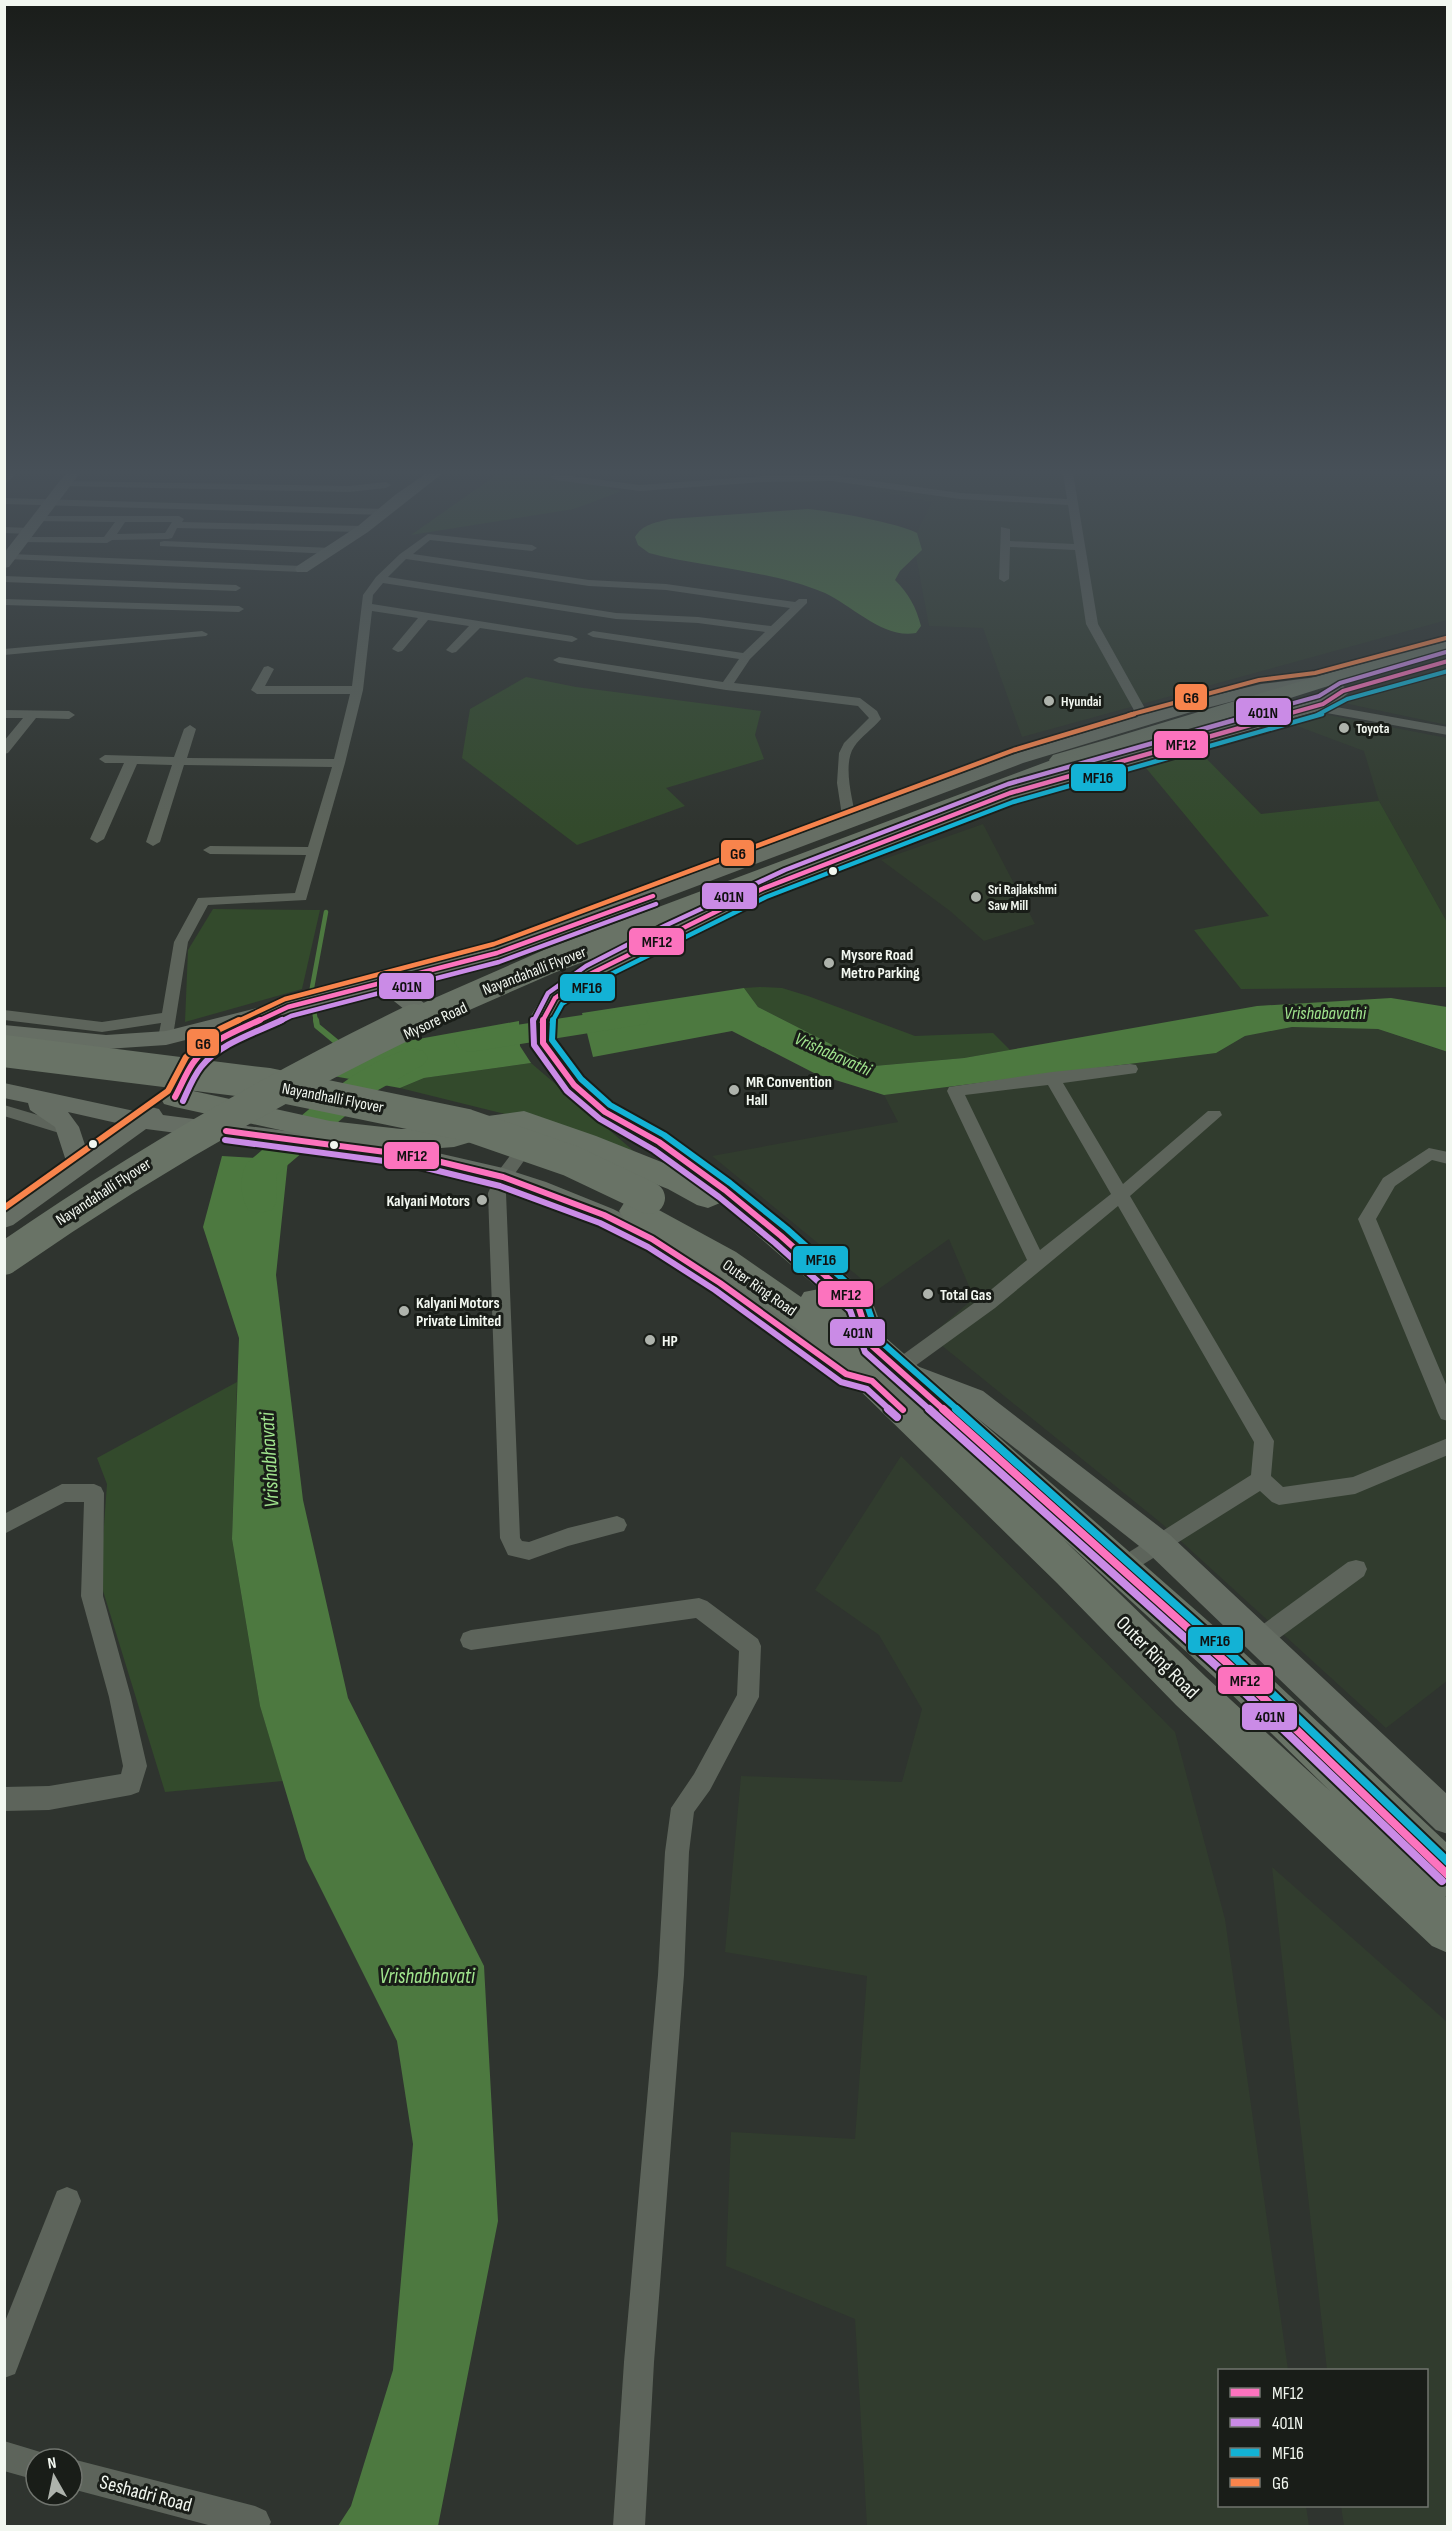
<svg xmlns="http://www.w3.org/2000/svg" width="1452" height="2531" font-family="'Sofia Sans Condensed',sans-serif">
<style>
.built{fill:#313c2e}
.green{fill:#334a2c}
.water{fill:#4d7940}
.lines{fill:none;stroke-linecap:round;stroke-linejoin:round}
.stream-far1{stroke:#4d7940;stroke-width:4.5}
.stream{stroke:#4d7940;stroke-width:6}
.river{fill:#4d7940;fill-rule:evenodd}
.street{fill:#5d645b;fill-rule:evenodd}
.secondary{fill:#666e64;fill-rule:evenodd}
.highway{fill:#697366;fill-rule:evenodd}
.highway-bridge-far1{stroke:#697366;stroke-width:25}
.highway-bridge{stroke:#697366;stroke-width:32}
.bus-1-far3-casing{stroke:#191d18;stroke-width:7}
.bus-1-far2-casing{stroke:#191d18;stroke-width:8}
.bus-1-far1-casing{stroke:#191d18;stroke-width:10}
.bus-1-casing{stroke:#191d18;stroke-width:12}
.bus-2-far3-casing{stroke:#191d18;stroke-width:7}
.bus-2-far2-casing{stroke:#191d18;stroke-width:8}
.bus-2-far1-casing{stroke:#191d18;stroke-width:10}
.bus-2-casing{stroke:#191d18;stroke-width:12}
.bus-3-far3-casing{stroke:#191d18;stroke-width:7}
.bus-3-far2-casing{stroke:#191d18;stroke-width:8}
.bus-3-far1-casing{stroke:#191d18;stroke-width:10}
.bus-3-casing{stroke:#191d18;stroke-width:12}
.bus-4-far2-casing{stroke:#191d18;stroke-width:7}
.bus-4-far1-casing{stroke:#191d18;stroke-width:8}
.bus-4-casing{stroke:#191d18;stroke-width:10}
.bus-1-far3{stroke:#fc73be;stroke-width:4}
.bus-1-far2{stroke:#fc73be;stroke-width:4.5}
.bus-1-far1{stroke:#fc73be;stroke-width:6}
.bus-1{stroke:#fc73be;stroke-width:8}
.bus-2-far3{stroke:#ca8be6;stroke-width:4}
.bus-2-far2{stroke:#ca8be6;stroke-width:4.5}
.bus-2-far1{stroke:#ca8be6;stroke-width:6}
.bus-2{stroke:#ca8be6;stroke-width:8}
.bus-3-far3{stroke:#13b2d5;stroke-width:4}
.bus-3-far2{stroke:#13b2d5;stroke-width:4.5}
.bus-3-far1{stroke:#13b2d5;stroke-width:6}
.bus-3{stroke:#13b2d5;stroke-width:8}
.bus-4-far2{stroke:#f8844c;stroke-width:4}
.bus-4-far1{stroke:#f8844c;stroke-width:4.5}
.bus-4{stroke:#f8844c;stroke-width:6}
.poi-dot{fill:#aeb3ac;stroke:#191d18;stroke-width:2}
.bus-dot{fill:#f2f7f0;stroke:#191d18;stroke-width:2}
.labels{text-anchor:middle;stroke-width:6;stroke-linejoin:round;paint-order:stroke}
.far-poi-label{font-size:14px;font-weight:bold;fill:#f2f7f0;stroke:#191d18;text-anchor:start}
.poi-label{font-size:16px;font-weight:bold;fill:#f2f7f0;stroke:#191d18;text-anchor:start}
.street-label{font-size:16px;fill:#f2f7f0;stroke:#191d18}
.water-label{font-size:18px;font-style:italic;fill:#a1e58e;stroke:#191d18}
.near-street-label{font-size:20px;fill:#f2f7f0;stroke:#191d18}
.near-water-label{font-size:21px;font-style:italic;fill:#a1e58e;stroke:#191d18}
.line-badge{stroke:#191d18;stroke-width:2}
.pale-badge-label{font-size:16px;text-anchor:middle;font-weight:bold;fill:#111}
</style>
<rect width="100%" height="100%" fill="#2f342f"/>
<g class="built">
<polygon points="857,473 1447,473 1447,620 1022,737 983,628 929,626 913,540 932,502 853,486"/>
<polygon points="1447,667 1447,725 1344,703"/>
<polygon points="1318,713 1447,738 1447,922 1379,801 1364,751 1289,723"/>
<polygon points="983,824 1035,924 984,941 950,911 881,860"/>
<polygon points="1292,1027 1378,1029 1447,1052 1447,1681 1386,1728 1161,1523 930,1336 974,1298 949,1239 876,1291 712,1156 898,1122 884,1095 1216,1053 1245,1036"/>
<polygon points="901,1456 1175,1732 1225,1919 1288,2370 1220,2370 1220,2506 1306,2506 1309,2526 867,2526 855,2319 726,2266 731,2132 855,2139 867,1976 725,1952 741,1776 902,1782 922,1709 879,1635 815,1590"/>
<polygon points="1272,1867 1447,2022 1447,2526 1344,2526 1341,2506 1426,2506 1426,2370 1327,2370"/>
</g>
<g class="green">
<polygon points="499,473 529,473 611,486 609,489 622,491 574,509 411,535"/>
<polygon points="526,677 576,687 761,711 755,735 764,759 666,788 685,806 577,845 462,758 470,709"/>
<polygon points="1199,751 1261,814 1379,801 1447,922 1447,987 1241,989 1194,930 1269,916 1146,768"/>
<polygon points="213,909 320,910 302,989 185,1022 188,950"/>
<polygon points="760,987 782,988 808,996 915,1036 993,1033 1010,1050 964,1058 874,1066 758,1007 744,988"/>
<polygon points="531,1063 636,1153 549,1125 400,1088 424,1078"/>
<polygon points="237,1382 232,1539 260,1706 283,1781 165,1792 100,1581 107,1484 97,1458"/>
</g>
<g class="water">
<path d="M808,509C830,511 899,523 917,533L922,550L900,571L895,580C909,594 916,607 921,626L916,633C883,639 853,606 825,593C770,570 706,568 649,553L638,545L635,537C643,524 655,523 669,519Z"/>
<polygon points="744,988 758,1007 874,1066 964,1058 1257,1006 1391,998 1447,1007 1448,1052 1378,1029 1292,1027 1245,1036 1216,1053 884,1095 816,1074 732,1031 593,1057 582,1013"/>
<polygon points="519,1021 520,1046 531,1063 424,1078 400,1088 333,1076 402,1042"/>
<polygon points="222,1156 288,1160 276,1275 303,1500 348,1698 484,1966 498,2221 438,2526 338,2526 351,2506 393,2370 413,2144 397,2041 306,1859 260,1706 232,1539 239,1338 203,1227"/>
</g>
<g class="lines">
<polyline class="stream-far1" points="316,1022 311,993 326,912"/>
<polyline class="stream" points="316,1020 317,1026 340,1045"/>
<g class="river">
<polygon points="635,1007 646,1010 650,1017 646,1024 470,1052 459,1049 454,1042 459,1035 470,1032"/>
<path d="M412,1048L423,1051L428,1058L423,1065L371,1094L276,1175L277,1201L272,1210L260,1213L248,1210C240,1196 239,1176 247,1163C295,1123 351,1064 412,1048Z"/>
</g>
<g class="street">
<polygon points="7,473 17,473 4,485 4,476"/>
<polygon points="1063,473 1073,473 1098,624 1152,721 1150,724 1146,725 1140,721 1086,624 1075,550 1010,547 1009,579 1004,582 999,579 1001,527 1010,529 1010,541 1074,544 1068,505 960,499 832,481 763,482 640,491 555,480 550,477 555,474 640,485 763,476 832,475 960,493 1067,499"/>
<polygon points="64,481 349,486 386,482 391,485 386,488 349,492 61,486 61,482"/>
<polygon points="4,498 385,509 390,512 385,515 4,504"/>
<path d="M38,516H179L184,519L182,522L363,526L368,529L363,532L177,528L172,538L168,539L112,540L107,543L18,542V538L22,537H104L115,522L34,521L33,519ZM125,522H172L165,533L117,534Z"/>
<polygon points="4,527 29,528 34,531 29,534 4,533"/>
<path d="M428,534L532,545L537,548L532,551L430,540L413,554L589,580L666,584L795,602L799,599H807V603L750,659L734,683L860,698L877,711L881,719C873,729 861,736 854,747C842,764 853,803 857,822L850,826L843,822L837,783L839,753L844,743L869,718L858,706L726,690L559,663L553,660L559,657L723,682L739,659L593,637L587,634L593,631L743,653L765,632L698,623L616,619L383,583L373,595L372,604L572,636L578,639L572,642L480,628L456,652L452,653L446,650L469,626L428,620L402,651L398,652L392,649L418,618L372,611L363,690L345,763L306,900L208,905L188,942L172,1042H160L158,1038L161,1023L102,1032L4,1020V1010L102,1022L162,1013L174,942L198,898L295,893L306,855L210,854L203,850L210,846L308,847L332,767L184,765L160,842L153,846L146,842L172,765L137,764L104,839L97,843L90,839L124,763H105L99,759L105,755L174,757L184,729L190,725L196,729L187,758L334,759L350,694H257L251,690L264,667L268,666L274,669L265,686H352L363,595L376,577L400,554ZM406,559L589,586L666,590L790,608L771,626L698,617L616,613L388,577Z"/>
<polygon points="164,541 332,548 337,551 332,554 160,546 160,542"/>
<polygon points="11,554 302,566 307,569 302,572 7,559 6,557"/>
<polygon points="4,576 236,585 241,588 236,591 4,582"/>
<polygon points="4,599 239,606 244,609 239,612 4,605"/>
<polygon points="202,631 208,634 206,636 4,655 4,649"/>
<polygon points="1314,703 1448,727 1448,735 1310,710 1310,704"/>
<polygon points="4,710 69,711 75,715 69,719 36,718 8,753 4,754 4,741 23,718 4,718"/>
<path d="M1130,1064L1136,1065L1138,1069L1136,1073L1063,1083L1123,1184L1208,1111H1220L1222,1115L1130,1196L1274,1441L1271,1476L1283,1487L1353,1477L1448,1438V1455L1355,1494L1279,1505L1272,1502L1260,1491L1123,1577L1115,1575L1112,1568L1115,1561L1251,1475L1254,1442L1118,1206L995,1308L904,1374L897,1377L890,1374L887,1369L890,1364L981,1298L1027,1260L947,1091L949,1087L1052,1072ZM1048,1085L1111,1194L1040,1250L965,1095Z"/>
<polygon points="4,1105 75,1126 77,1130 75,1134 69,1136 4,1116"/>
<polygon points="530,1135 536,1137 538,1141 511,1179 506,1193 520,1538 522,1541 529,1542 568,1528 617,1516 624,1519 627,1525 624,1531 568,1546 529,1560 508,1555 500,1538 488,1193 497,1173 524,1137"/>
<polygon points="1429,1148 1448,1152 1448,1164 1432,1160 1395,1186 1376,1219 1448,1389 1448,1421 1441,1419 1438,1413 1358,1219 1383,1178"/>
<polygon points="62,1484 94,1484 101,1487 104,1493 103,1596 131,1697 147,1766 139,1792 131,1795 49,1810 4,1811 4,1787 49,1786 121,1774 123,1766 109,1697 81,1596 84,1502 65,1502 4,1534 4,1514"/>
<polygon points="1356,1560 1364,1562 1367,1569 1364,1576 1267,1647 1259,1650 1251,1647 1248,1640 1251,1633 1348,1562"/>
<polygon points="699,1598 707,1601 758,1639 761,1646 759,1697 710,1790 694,1812 689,1852 684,1975 654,2362 645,2526 613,2526 624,2362 658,1975 665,1852 671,1808 694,1774 737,1695 739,1651 696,1618 471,1650 463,1647 460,1640 463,1633 471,1630"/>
<polygon points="67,2187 77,2191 81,2201 15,2374 4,2378 4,2324 57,2191"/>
<polygon points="4,2441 47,2454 49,2459 36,2459 36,2480 4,2471"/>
<polygon points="71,2459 72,2459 255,2506 266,2511 271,2522 269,2526 212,2526 72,2489"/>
</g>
<g class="secondary">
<polygon points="66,473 80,473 9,567 4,568 4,553"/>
<polygon points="427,473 443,473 368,532 307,572 297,572 295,569 297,566 358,526 395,495"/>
<path d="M1317,677L1323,678L1325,682L1323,686L1261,694L1191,712L1023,763L559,938L504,957L400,985L440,1015L443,1020L440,1025L432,1027L424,1025L380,990L250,1023L253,1028C246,1039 229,1043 218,1052C205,1064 197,1079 188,1094L180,1097L172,1094L169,1089L190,1055L217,1032L166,1045L106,1049L4,1039V1025L106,1035L166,1031L490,949L1011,755L1179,704L1261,684Z"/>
<polygon points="1343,686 1351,691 1329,708 1055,786 1043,786 1040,782 1043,778 1317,700"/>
<path d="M4,1083L139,1112L151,1107L159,1109L163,1115L416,1148L503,1168L546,1182L613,1209L661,1233L729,1276L854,1365L873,1370L877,1378L873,1386L863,1389L836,1382L711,1290L643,1245L595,1221L528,1194L416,1164L146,1129L13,1225L4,1228V1206L66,1161L55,1127L30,1110L28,1103L4,1098ZM68,1112L121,1124L86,1148L79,1127Z"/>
<polygon points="909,1363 983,1391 1170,1535 1448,1795 1448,1834 1436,1830 1148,1553 963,1407 899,1382 895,1374 899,1366"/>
</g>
<g class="highway">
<path d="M1448,641V654L1325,687L1162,739L1069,765L1061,767L1053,765L1049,760L1053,755C1185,718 1314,674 1448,641Z"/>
<path d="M762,881L771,884L775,889L771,894L745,909L673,942L600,980L566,1003L556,1021L557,1042L584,1078L616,1105L670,1135L736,1182L792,1228L870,1296L886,1338L1241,1650L1448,1844V1897L1445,1896L1448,1898V1953L1432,1946L1176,1705L1057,1583L797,1329L712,1270L624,1219L619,1211L624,1203L635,1200L646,1203L736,1252L801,1297L804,1292L819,1289L720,1203L708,1208L697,1205L668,1189L522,1131L491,1136L454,1147L401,1151L330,1141L175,1107L164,1104L160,1097L164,1090L175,1087L330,1121L401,1129L453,1127L488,1116L524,1111L596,1136L669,1165L648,1149L594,1119L564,1092L529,1043L528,1021L545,992L580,968L655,930ZM1063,1539L1213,1676L1330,1791L1206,1677Z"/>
</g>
<polyline class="highway-bridge-far1" points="411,1022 550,961 1071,766"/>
<g class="highway-bridge">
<polyline points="4,1051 268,1084 467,1125 571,1161 649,1198"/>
<path d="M4,1259C135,1168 271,1089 414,1020"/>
</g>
<g class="bus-1-far3-casing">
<polyline id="bus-1-far3" points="1284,715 1323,704 1343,691 1448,661"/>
</g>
<g class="bus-1-far2-casing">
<g id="bus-1-far2">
<polyline points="256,1022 288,1007 497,953 653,896"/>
<polyline points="542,1022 555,998 590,974 762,889 1010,793 1289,714"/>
</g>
</g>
<g class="bus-1-far1-casing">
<g id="bus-1-far1">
<polyline points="543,1020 543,1043 574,1085 605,1112 659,1142 725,1190 781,1236 858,1305 871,1345 944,1410"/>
<path d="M175,1097C181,1086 186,1073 193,1063C208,1041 236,1031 260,1020"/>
<polyline points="226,1131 416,1156 503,1177 604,1215 652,1239 720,1283 846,1374 872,1381 903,1410"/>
</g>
</g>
<g class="bus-1-casing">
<polyline id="bus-1" points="943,1409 1227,1663 1448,1875"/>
</g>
<g class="bus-2-far3-casing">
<polyline id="bus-2-far3" points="1251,715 1319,696 1340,683 1446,652"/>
</g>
<g class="bus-2-far2-casing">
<g id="bus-2-far2">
<polyline points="279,1022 291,1016 499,962 656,904"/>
<polyline points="533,1022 548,993 586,966 660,928 785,870 1008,784 1256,714"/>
</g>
</g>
<g class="bus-2-far1-casing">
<g id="bus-2-far1">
<polyline points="533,1020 534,1045 567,1091 600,1119 654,1150 719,1197 775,1243 850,1310 865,1352 930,1410"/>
<path d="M183,1101C188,1090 193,1077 201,1067C220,1043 255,1033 282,1020"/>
<polyline points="225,1140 414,1165 500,1186 600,1223 648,1247 715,1290 841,1382 867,1389 890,1410"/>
</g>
</g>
<g class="bus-2-casing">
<g id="bus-2">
<polyline points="888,1409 897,1417"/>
<polyline points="929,1409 1221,1670 1442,1881"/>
</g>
</g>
<g class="bus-3-far3-casing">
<polyline id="bus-3-far3" points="1317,715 1347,699 1448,671"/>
</g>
<g class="bus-3-far2-casing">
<polyline id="bus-3-far2" points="552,1022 562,1004 595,982 766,897 1013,802 1322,714"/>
</g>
<g class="bus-3-far1-casing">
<polyline id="bus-3-far1" points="553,1020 552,1040 581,1079 610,1105 664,1135 730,1183 787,1229 865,1299 879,1340 958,1410"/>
</g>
<g class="bus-3-casing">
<polyline id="bus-3" points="956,1409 1233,1656 1448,1862"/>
</g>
<g class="bus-4-far2-casing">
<polyline id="bus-4-far2" points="1129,715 1259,680 1315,673 1446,638"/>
</g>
<g class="bus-4-far1-casing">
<polyline id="bus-4-far1" points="236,1022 285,999 494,944 1014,750 1134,714"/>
</g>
<g class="bus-4-casing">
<polyline id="bus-4" points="4,1208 168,1091 186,1057 220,1029 239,1020"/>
</g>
<use href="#bus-1-far3" class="bus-1-far3"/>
<use href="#bus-1-far2" class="bus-1-far2"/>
<use href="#bus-1-far1" class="bus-1-far1"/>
<use href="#bus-1" class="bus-1"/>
<use href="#bus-2-far3" class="bus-2-far3"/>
<use href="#bus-2-far2" class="bus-2-far2"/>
<use href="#bus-2-far1" class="bus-2-far1"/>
<use href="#bus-2" class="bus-2"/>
<use href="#bus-3-far3" class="bus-3-far3"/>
<use href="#bus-3-far2" class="bus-3-far2"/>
<use href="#bus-3-far1" class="bus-3-far1"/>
<use href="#bus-3" class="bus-3"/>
<use href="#bus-4-far2" class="bus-4-far2"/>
<use href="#bus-4-far1" class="bus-4-far1"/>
<use href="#bus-4" class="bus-4"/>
</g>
<linearGradient id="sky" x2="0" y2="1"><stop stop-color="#1a1d1a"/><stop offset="0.57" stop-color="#475058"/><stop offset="1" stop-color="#475058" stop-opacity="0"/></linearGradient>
<rect width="1452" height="828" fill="url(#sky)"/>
<g class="poi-dot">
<circle cx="1049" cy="701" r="6"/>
<circle cx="1344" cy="728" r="6"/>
<circle cx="976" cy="897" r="6"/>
<circle cx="829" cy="963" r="6"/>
<circle cx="734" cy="1090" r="6"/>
<circle cx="482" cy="1200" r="6"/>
<circle cx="928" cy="1294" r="6"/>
<circle cx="404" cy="1311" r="6"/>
<circle cx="650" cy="1340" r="6"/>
</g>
<g class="bus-dot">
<circle cx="833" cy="871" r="5"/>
<circle cx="93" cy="1144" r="5"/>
<circle cx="334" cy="1145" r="5"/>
</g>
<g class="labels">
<g class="far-poi-label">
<text x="1061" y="706">Hyundai</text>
<text x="1356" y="733">Toyota</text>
<text x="988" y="894">Sri Rajlakshmi<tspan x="988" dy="16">Saw Mill</tspan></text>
</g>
<g class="poi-label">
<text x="841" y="960">Mysore Road<tspan x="841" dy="18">Metro Parking</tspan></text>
<text x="746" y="1087">MR Convention<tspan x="746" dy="18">Hall</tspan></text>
<text x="470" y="1206" text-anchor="end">Kalyani Motors</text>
<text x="940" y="1300">Total Gas</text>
<text x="416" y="1308">Kalyani Motors<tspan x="416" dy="18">Private Limited</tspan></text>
<text x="662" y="1346">HP</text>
</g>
<g class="street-label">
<text transform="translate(534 970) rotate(-21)" y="6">Nayandahalli Flyover</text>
<text transform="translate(435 1020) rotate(-25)" y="6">Mysore Road</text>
<text transform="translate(333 1097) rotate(11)" y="6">Nayandhalli Flyover</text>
<text transform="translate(103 1191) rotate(-33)" y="6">Nayandahalli Flyover</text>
<text transform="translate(760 1287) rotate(35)" y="6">Outer Ring Road</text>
</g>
<g class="water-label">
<text x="1325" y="1019">Vrishabavathi</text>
<text transform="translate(833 1054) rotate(24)" y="6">Vrishabavathi</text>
</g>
<g class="near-street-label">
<text transform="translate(1158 1657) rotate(45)" y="7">Outer Ring Road</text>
<text transform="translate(146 2493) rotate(15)" y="7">Seshadri Road</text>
</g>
<g class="near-water-label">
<text transform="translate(269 1460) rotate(-93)" y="7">Vrishabhavati</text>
<text x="427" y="1983">Vrishabhavati</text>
</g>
</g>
<g class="line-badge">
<rect x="1174" y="683" width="34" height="28" rx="6" fill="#f8844c"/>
<rect x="1235" y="697" width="57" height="29" rx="6" fill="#ca8be6"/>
<rect x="1153" y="730" width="56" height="29" rx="6" fill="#fc73be"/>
<rect x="1070" y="763" width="57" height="29" rx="6" fill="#13b2d5"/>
<rect x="720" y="839" width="35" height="28" rx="6" fill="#f8844c"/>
<rect x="701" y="882" width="57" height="28" rx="6" fill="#ca8be6"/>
<rect x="628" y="927" width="57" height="29" rx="6" fill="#fc73be"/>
<rect x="378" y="972" width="57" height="28" rx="6" fill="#ca8be6"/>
<rect x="559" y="973" width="57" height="29" rx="6" fill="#13b2d5"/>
<rect x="186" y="1028" width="34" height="29" rx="6" fill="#f8844c"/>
<rect x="383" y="1141" width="57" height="29" rx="6" fill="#fc73be"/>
<rect x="792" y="1245" width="57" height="29" rx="6" fill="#13b2d5"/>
<rect x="817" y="1280" width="57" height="28" rx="6" fill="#fc73be"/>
<rect x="829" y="1318" width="57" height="29" rx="6" fill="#ca8be6"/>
<rect x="1187" y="1626" width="57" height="28" rx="6" fill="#13b2d5"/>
<rect x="1217" y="1666" width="57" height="29" rx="6" fill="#fc73be"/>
<rect x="1241" y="1702" width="57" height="29" rx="6" fill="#ca8be6"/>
</g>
<g class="pale-badge-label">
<text x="1191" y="703">G6</text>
<text x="1263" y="718">401N</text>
<text x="1181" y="750">MF12</text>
<text x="1098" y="783">MF16</text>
<text x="738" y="859">G6</text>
<text x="729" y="902">401N</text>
<text x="657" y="947">MF12</text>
<text x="407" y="992">401N</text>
<text x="587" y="993">MF16</text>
<text x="203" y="1049">G6</text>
<text x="412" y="1161">MF12</text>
<text x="821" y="1265">MF16</text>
<text x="846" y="1300">MF12</text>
<text x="858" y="1338">401N</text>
<text x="1215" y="1646">MF16</text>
<text x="1245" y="1686">MF12</text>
<text x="1270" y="1722">401N</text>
</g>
<rect width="1452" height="2531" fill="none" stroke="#f2f7f0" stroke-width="12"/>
<rect x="1218" y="2369" width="210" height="138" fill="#191d18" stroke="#70746e" stroke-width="1.5"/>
<rect x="1230" y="2388" width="30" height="9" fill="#fc73be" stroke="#70746e" stroke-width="1.5"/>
<text x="1272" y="2399" font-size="18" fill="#f2f7f0">MF12</text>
<rect x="1230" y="2418" width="30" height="9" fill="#ca8be6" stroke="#70746e" stroke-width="1.5"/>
<text x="1272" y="2429" font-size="18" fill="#f2f7f0">401N</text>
<rect x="1230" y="2448" width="30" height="9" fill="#13b2d5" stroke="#70746e" stroke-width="1.5"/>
<text x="1272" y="2459" font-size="18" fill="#f2f7f0">MF16</text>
<rect x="1230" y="2478" width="30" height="9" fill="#f8844c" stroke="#70746e" stroke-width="1.5"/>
<text x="1272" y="2489" font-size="18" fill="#f2f7f0">G6</text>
<g transform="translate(54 2477) rotate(351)"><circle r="28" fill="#191d18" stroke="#70746e" stroke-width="1.5"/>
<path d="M0-4.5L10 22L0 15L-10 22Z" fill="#aeb3ac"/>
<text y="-9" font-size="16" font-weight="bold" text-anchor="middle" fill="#f2f7f0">N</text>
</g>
</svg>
